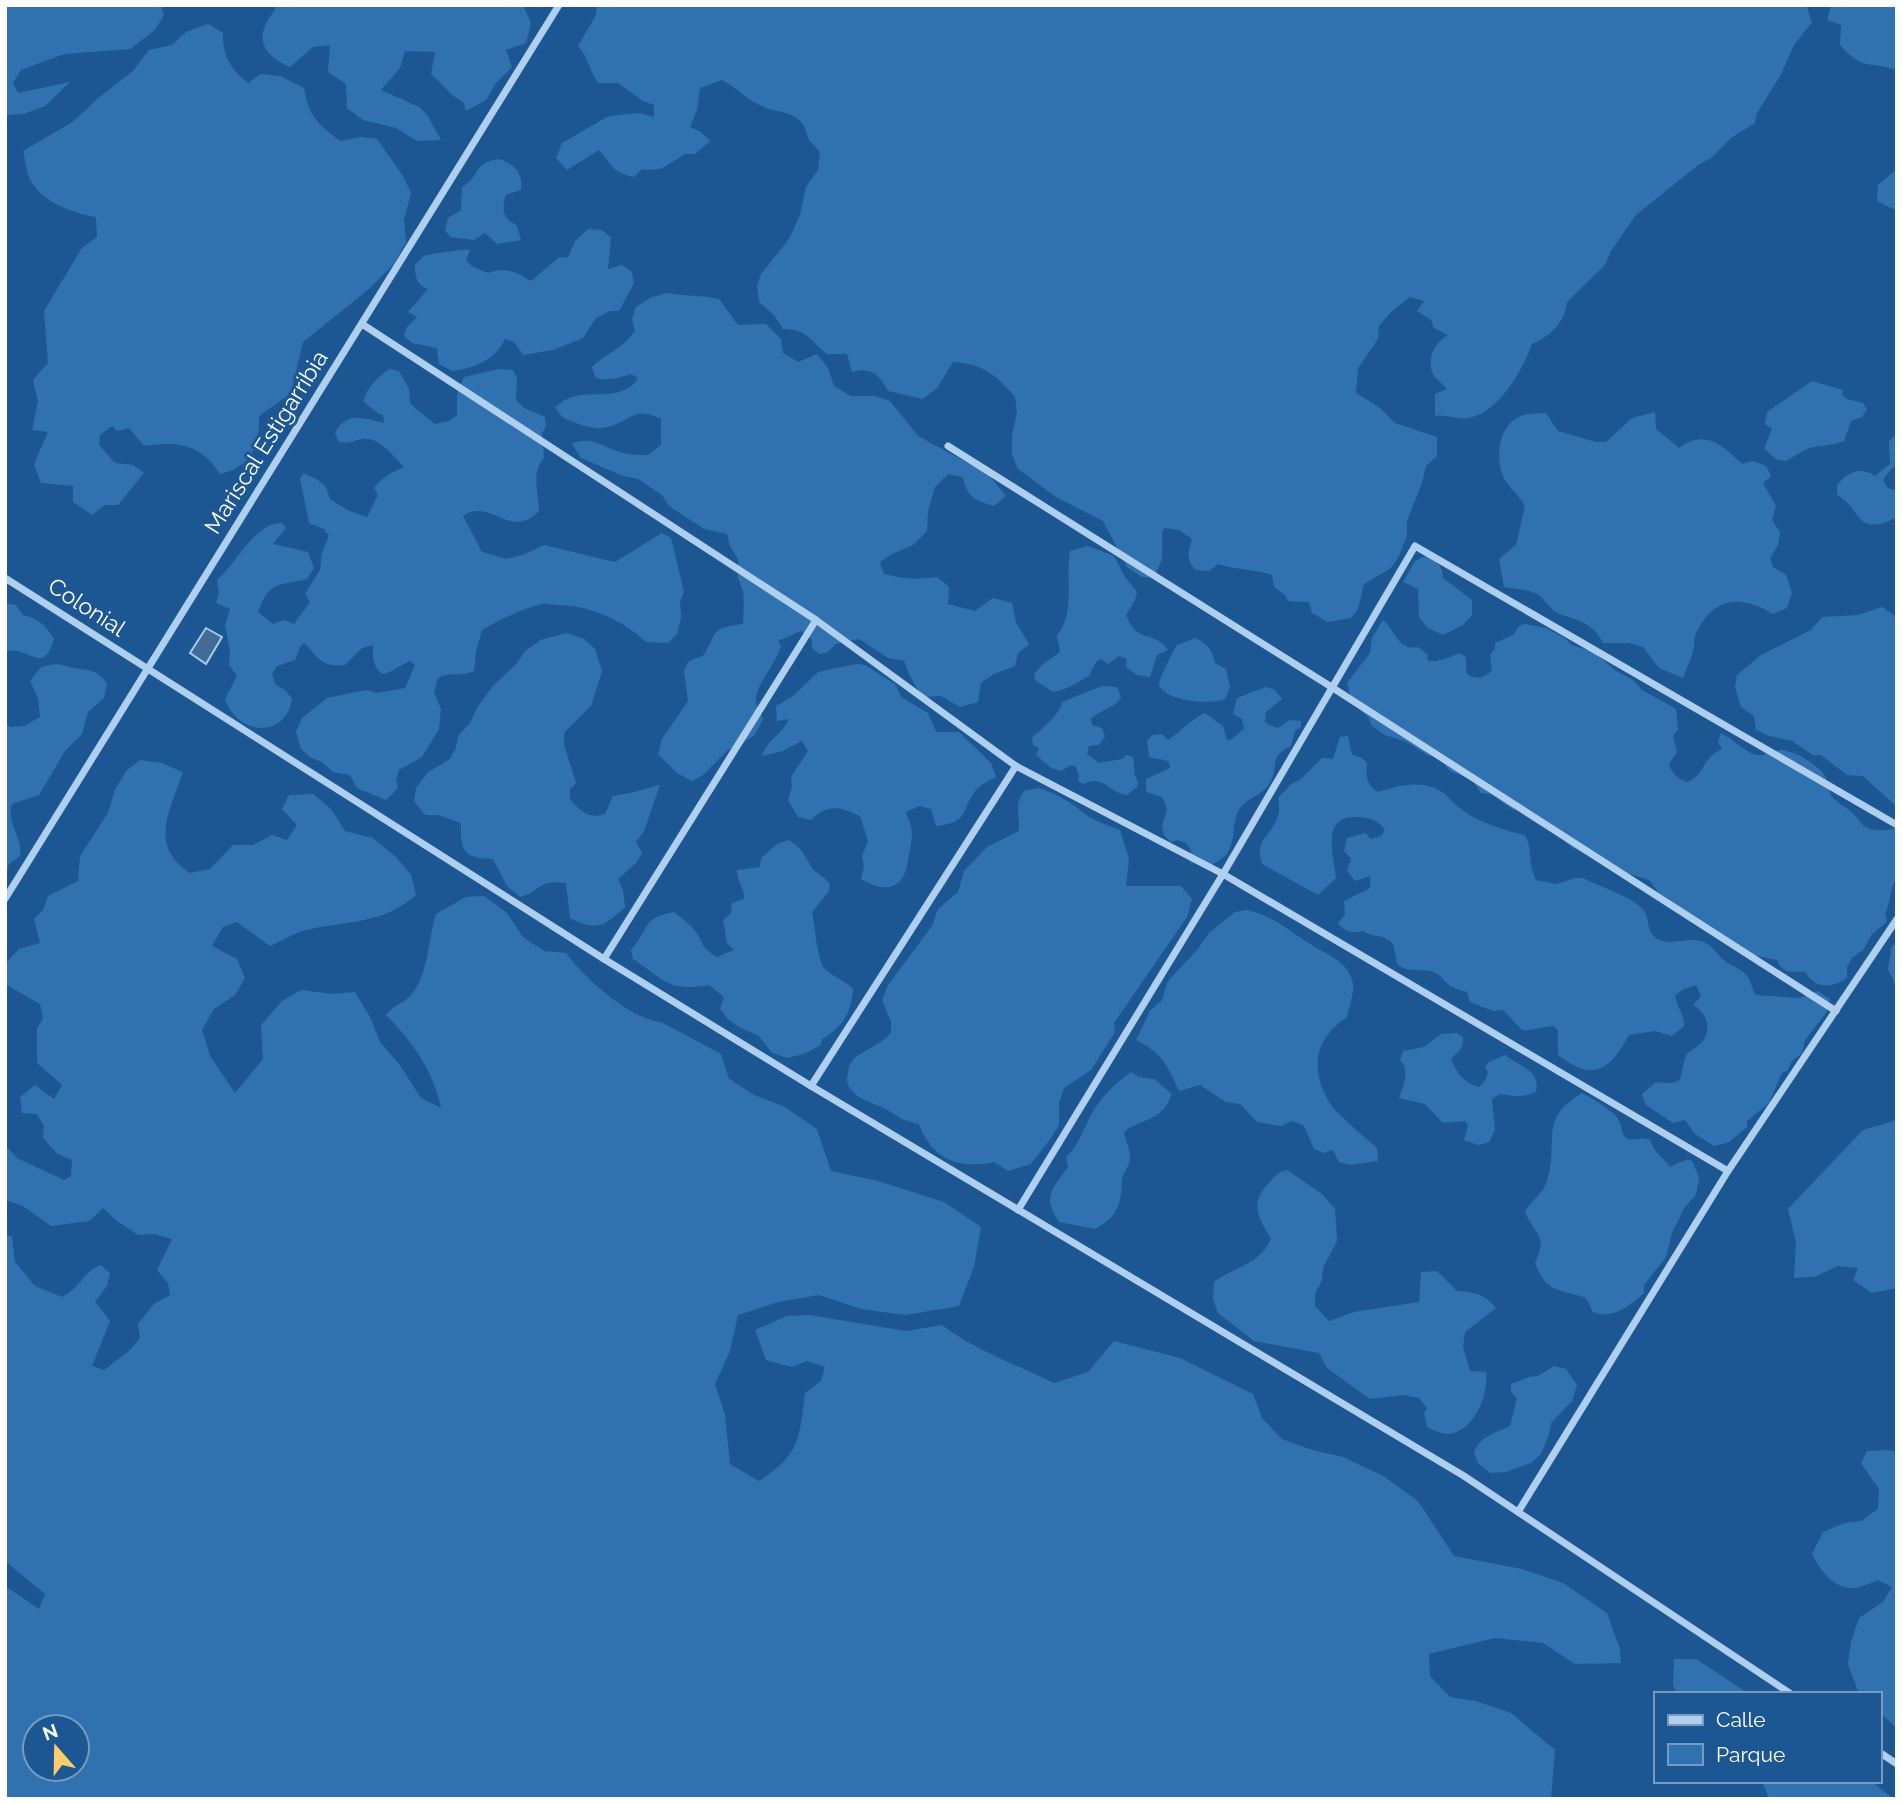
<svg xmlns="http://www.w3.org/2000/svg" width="1902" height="1804" font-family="Raleway,sans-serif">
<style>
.green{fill:#3072b0;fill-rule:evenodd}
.water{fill:#426c96;stroke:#a2cbf0;stroke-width:2}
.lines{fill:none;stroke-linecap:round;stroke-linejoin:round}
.street{stroke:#aecfee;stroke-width:7}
.labels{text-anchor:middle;stroke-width:6;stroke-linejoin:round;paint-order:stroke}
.street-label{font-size:23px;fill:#fff;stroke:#1d5793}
</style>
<rect width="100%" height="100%" fill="#1d5793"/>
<g class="green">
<polygon points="5,5 161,5 164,15 155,30 130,49 64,54 21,70 13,83 18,93 70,82 45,106 24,114 5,115"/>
<path d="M277,5H523L531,23L526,43L506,50L512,67L496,83L486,100L466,111L463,102C449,95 443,84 431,74L435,52L405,51L400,68L381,90L419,107L427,115L441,140L417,141L396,128L363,120L347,108L346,84L328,72L330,45L313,47L290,67C272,59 255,46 266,24C269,18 274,12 277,5Z"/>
<path d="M597,5H1806L1812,22L1794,45L1780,76L1757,113L1755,123L1731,138L1711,158L1698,165L1636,215L1611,251L1605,265L1567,302C1565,323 1550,336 1532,344C1522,371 1499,412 1469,418C1457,420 1447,414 1435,416V394L1447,389C1443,384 1437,380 1434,376C1425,360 1435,342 1448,335L1434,328L1431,320L1417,311L1424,301L1410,297L1391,312L1379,326L1378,339L1358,368L1356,393L1379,407L1395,423L1437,437V456L1426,466L1422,483L1407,521V535L1399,556L1391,568L1364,584L1358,609L1351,618L1328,622L1312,613L1309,602L1288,601L1285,595L1274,587L1272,575C1255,569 1236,570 1218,564L1209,571L1196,570C1186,561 1188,551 1192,539L1179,530L1165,528L1162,532V559L1154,578L1142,577L1127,567L1103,521L1056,497L1018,469L1012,454V436L1017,412L1015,397C997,375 981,363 953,362L937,388L923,399L888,391C880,375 871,366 852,372L847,354H827C811,341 805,328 783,329L774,315L759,302L757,286L761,274L789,239L800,215L806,187L818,170L820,152C817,148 812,144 809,140C806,133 806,126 799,120C789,111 776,112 764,107C748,101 737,88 722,80L700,88L697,110L690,127L701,132L710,141L695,154H685L661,169L641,170L634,177C613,173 612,165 599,150L567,170L556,158L562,143L609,116L639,113L654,117V105L643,101L618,83H598C590,71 588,57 578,46L596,15Z"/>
<path d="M1831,5H1897V67L1894,69C1866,61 1862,70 1840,45L1841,25L1827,20Z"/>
<path d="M208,24L223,33C222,55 231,70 248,83L261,74L280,76L304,88C309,117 317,123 340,141L361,137L377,139L403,176L411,193L404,220L406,242L394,264L369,289L303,342L291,393L259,416C260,446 251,467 220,474C201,444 178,441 144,446L129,428L117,431L112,426L100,435L99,445L115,463L133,465L144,473L118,505H105L92,515L73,502V486L41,483L34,464L48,432L32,430L38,401L33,380L48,363L44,311L82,248L97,237L96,217C72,213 41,202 30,179C26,171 25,159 23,151L74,121L97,99L133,71L149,50L172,45L186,32Z"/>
<path d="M500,159C515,165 523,173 521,190L506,195C501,212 503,217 517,226L521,240L497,244L485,233L474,240L450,237L445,230L448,218L461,210L462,187C481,177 471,163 500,159Z"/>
<polygon points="1897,169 1897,211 1877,201 1878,185"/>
<path d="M588,229L602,230L611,238L608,269L622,265L632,272L634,283L619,311H610L596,318L583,338L553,350L523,355L514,342L505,339C495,360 475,368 452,371L439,364L437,348L412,343L404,336L407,327L417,317L408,312L428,289C416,285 415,276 415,264C417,263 423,257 424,256C429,254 465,249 470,250L466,260L473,267L488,273C505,266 516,272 531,281L558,258L568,257L575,241Z"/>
<path d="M666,293C684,296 701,295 719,299L738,325L766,324L781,339L783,353L798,362L817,354L828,368L834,386L851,396H874L890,401L918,436L988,474L1006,496L994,506C975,500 967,498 963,477L948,474L935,487L928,511L927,531L913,545L894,553L880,562L884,574C903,579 918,580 937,577L949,587L948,604L975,611L993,598L1012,603L1016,623L1029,644L1018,653L1015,666L994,674L981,683L978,702L960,707L941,696L922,697L910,676L904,661L888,658L859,639L836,644L828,652L819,654L812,648V639L801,631L778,641L781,646C777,663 753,687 756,703C758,708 761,714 763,719L754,736L728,750L703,775L692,781L677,773L658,754L662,739L688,701L684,671L688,662L704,655C719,627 712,629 743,624L744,602L743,591L738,578V559L730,546L727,534L704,529L669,506L662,495L638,479L623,476L581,458L572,444C590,435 603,447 620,452C629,455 638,455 648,455L661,445V419C637,407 634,417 614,425C601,430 589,428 576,423C565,419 561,418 555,407C561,403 567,398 575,396C596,391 624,401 638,378L631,374C618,378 609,381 596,378L592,367C608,352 621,350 635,331L632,319L636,307L650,298Z"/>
<path d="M389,369L399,371L409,389L410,403L416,409L435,424L449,421L457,415V395L464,377L499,369L513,370L517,379L516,400L524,408L545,417L546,427L542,433L544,458C530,474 539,492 539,511C510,541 491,497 463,516L482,552L506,559L523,555L544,545L615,562L662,533L671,538L684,592L680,601L681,617L677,634L668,643L646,642C623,620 589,605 558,605C552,605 547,603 542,604C521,609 500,620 482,630L476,651L474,671C462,677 449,671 438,678L434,692L441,709L439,729L422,757L399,770L396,780L398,788L386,800L357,788L350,775L333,772L322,762L310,757L301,749L296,732L302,718L327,698L355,692L367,690L377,693L405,688L415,665L410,661C400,665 390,674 382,674C372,665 373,657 373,645L362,648L345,665C319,667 320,658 304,643L300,647L295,660L277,666L272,674L276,685L285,690L292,699C285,740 237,735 225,699L237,676L229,665L230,651L225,625L230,609L216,603L219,593L217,580C237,563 255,522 282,523L286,528L273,544L308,552L314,568L307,579C279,586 269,580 258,612L273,624L284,620L294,624L310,602L305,594L320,570L322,553L329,536L324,529L309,523L300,479L304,473L318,480L326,487L330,499L347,510L367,517L378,495L374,488C383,476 391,473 404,467C393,456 380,436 362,439C351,441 352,444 339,442L335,433C347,410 363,419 384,423L383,415L377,413L363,401C368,386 377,378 389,369Z"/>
<path d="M1812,381L1843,390L1842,395L1847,399L1863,403L1867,409L1862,417L1851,421L1844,441C1832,446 1821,445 1810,448C1801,451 1793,458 1785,461L1776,459L1764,449L1772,429L1765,424L1767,412Z"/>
<path d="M1655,412L1656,429L1679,448C1706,429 1721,444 1742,464L1753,461L1766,466L1771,476L1763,483L1776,506L1772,520L1780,532L1778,545L1770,558L1773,567L1786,575L1792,593L1787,608L1773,614C1740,594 1713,597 1695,635C1693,641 1695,646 1693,651C1691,660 1686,669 1683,678L1659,668L1643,647L1629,643H1603C1592,621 1577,621 1558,613C1549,609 1545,599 1537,594C1528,589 1514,589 1504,587L1499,559L1516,545L1525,506C1520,496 1511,490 1505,480C1494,460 1498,422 1524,415C1530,413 1539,414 1546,413L1558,431L1596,442H1606L1632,418Z"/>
<path d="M1897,434V466L1892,468L1883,480L1888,488L1897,491V517C1855,539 1862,508 1837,495V485C1848,472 1860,466 1875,476L1890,464L1889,441Z"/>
<path d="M1088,546L1114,556L1125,577L1137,592L1135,600L1126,615C1137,645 1153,629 1168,650L1157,655L1150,677L1137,675L1126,667L1127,659L1119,656L1108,664L1101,659L1096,662L1089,676C1077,682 1067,690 1053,692L1035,680L1034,674L1043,664L1060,652L1057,636C1076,610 1065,581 1070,551Z"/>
<path d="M1426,556C1437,562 1442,564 1443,578L1472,600V615L1463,625L1443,635L1428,628L1419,617L1418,589L1403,582L1415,561Z"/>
<path d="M5,603L16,605L23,615C38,619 46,625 54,639C44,671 35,654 17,651C13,650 9,651 5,650Z"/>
<polygon points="1882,607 1897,617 1897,807 1863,776 1847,775 1821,755 1813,755 1792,741 1769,736 1756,730 1754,716 1741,707 1735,687 1737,675 1761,655 1811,630 1822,617 1858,615"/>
<path d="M1383,620C1395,630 1398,651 1418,647L1428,655L1427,660C1435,664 1451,657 1459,653L1466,657V672C1474,682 1484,677 1492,671L1490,655L1495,649V643L1513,635L1519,626L1525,624L1546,628L1564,638L1572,645L1593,652L1615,670L1633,680L1642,690L1676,709L1678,729L1673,736L1677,752L1669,764C1672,773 1677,779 1687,782C1706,775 1700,759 1722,749L1718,742L1721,733C1732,739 1742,749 1753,754C1762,758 1771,751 1780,750C1794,750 1814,763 1823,773C1829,779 1827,791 1833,798C1837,803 1845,806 1850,811C1855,815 1857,818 1861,823C1868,832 1888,832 1897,827V878C1889,888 1891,902 1885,914L1887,922L1872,934L1863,950L1852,958L1847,967V978C1831,988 1817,990 1805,972C1792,971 1783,975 1777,960L1748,954L1742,946L1732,944L1673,907L1669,899L1660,894L1649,880L1626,873L1573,848L1523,808L1513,810L1491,794L1481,793L1472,780L1450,771L1440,758L1427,755L1407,742L1385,735L1372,726L1368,717L1352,703L1347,683L1370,653L1372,638Z"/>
<path d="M567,633L584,639L595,649L602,671L591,706L564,733V745L576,783L570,789V799C579,810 589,820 605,814L613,796C629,794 644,789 660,785L644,831L636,842L642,853L637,862L618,879L623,890L625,907C604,926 598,932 570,918L566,883C537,879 543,890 520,897L507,886L493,859C464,858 460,852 461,823L438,815H425L414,801L416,788L428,772L449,760L456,748L458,736L470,723L477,708L493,686L517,663L526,650L543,639Z"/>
<path d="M1195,638C1207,643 1213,651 1215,663L1226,669L1230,687L1225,699C1212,705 1164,702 1159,684C1158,681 1174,649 1177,645Z"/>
<path d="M56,664C64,665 71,668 79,669C92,670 99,672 107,684L104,698L88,712L82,734L65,751L39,795L12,804C6,824 23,837 20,856L9,864L5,877V721L10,727L24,726L40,717L38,698L30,681L41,667Z"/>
<path d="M856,664L865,665L896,685L901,697L928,713L936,732H959L991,763L996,777C990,780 981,784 976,790C959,811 971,822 936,826L931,809L919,806L906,812C908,819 912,826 912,833C912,843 909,851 908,861C903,891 885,893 861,879L864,867L862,856L868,841L860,816C841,807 828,803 811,820L798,817L788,800L792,786L791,777L808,751L802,741L783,751L762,756C768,738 781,736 789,719L777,721L776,706L793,696L818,672Z"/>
<path d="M1102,686L1117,687L1121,697C1116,708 1101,709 1091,719L1092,725L1102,728L1105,736L1099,745L1089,746L1087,754L1099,763L1122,759L1127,755L1133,757L1135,776L1138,782L1137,787L1127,795C1114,794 1106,781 1094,781C1090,781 1087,783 1083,784L1078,781L1079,775L1076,767L1071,765L1061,771L1051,768L1036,755L1039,748L1033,745L1032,738C1042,728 1059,716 1062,702Z"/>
<path d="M1266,687L1275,690L1282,699L1266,712L1265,721L1269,725L1278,728L1289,720L1301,721V727L1295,731L1291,746C1268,757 1279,765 1271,781C1264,795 1246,798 1239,810C1231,824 1236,839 1228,852C1224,859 1213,863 1207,868L1190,862L1191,850L1186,843L1177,840L1171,842L1164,835L1162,827C1164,812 1171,815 1162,797L1146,792V779L1170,768L1169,762C1163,758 1156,760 1149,757L1147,741L1152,735L1162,734L1168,740C1182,731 1190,720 1205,713L1223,726L1227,740L1232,739L1244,729L1242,719L1233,714L1237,698Z"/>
<path d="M1348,736L1352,755L1362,758L1367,763C1366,777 1366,784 1378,792C1400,785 1427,778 1447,796C1455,804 1462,811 1473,817C1489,825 1507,831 1525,835C1533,849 1527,862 1536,880L1556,884L1576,878H1583C1598,886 1636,898 1644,911C1651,921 1645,932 1658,939C1672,946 1687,937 1701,941C1712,944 1717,955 1725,961C1733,967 1741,968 1747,976C1752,982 1751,989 1756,995L1800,998L1817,991L1830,999L1827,1012L1805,1040L1802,1053L1792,1061L1787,1071L1782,1073L1769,1103L1747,1121V1127L1729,1142L1714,1146L1695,1134L1685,1120L1673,1123L1646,1105L1642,1094L1656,1082C1689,1086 1677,1078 1686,1056C1688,1051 1694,1049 1698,1046C1713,1033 1709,1014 1693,1005L1701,996L1696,985L1682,990L1675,996C1677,1007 1684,1013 1684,1026L1672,1036L1655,1031L1629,1035C1609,1071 1594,1082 1558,1055V1031L1554,1026C1543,1026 1534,1031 1522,1030L1503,1010L1493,1011L1470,1002L1467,992C1460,990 1452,988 1447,983C1444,981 1442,977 1439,975C1425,965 1412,976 1397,964C1396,959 1395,952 1394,947C1390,934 1373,938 1363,931C1352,933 1345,933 1338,923L1345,915L1344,901L1370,888V876L1355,881L1347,871L1351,858L1344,851L1347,838L1365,833L1371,839L1381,836L1385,830C1378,820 1369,817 1356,817C1320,816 1334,855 1336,878L1318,895L1262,864C1254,837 1271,838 1278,816C1280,811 1279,804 1278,798L1291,784L1301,779L1322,758L1333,759L1340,737Z"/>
<path d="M140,760L161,763L183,772C170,810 148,846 190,873L210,869L233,845H253L272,835L287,840L297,825L282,809L289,795L313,794L331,809L345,831L373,838L396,857L411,875L416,895C384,924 346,921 306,930C294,933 282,941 270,946L237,922L223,927L212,946L237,959L245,978L235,995L214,1009L202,1030L210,1056L235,1093L263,1059L261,1025L282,1001L301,990L333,994L355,992L370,1017L380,1042L399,1064L421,1098L441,1108C434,1072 412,1041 386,1015C393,1005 405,1003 412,994C429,972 428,939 436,914L466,897L484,896L507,913L523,937L544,951L566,953C584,978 631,1020 661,1022L721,1054L729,1079L754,1095L783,1106L817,1129L831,1171L878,1181L944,1202L981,1227L974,1267L959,1306L905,1315L861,1309L819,1295L778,1302L738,1315L730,1351L715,1384L725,1415L730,1464L759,1481C800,1454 799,1440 805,1393L821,1381L825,1367L807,1361L792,1367L766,1360L755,1330L787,1316L810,1315L906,1331L942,1325C976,1351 1016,1364 1054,1383L1088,1372L1114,1341L1180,1358L1253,1394L1262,1418L1282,1439L1312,1450L1343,1457L1383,1476L1418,1501L1454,1556L1522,1569L1563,1583L1607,1613L1620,1649L1621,1663L1575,1664L1543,1643L1495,1638L1429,1654L1430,1676L1450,1697L1476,1701L1511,1713L1555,1750L1551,1799H5V1586L39,1609L45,1594L5,1561V1234L12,1237L15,1262L35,1286L62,1297C81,1288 82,1272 101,1265L110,1273L107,1286L95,1302L110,1321L92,1366L104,1370L129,1351L140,1338L138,1324L154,1304L170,1295L168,1283L157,1270L172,1239L154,1234L138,1235L116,1220L103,1208L89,1221L51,1226L23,1206L5,1200V1145L17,1158L64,1180L71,1176L72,1160L56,1153L43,1138L44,1126L37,1114L22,1113L20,1097L35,1085L54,1099L62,1085L37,1063V1029L43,1018L40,1004L5,984V964L19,949L40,943L34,919L43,910L48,896L78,881L80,856L108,813L115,790L126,771ZM35,1727H77V1769H35Z"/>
<path d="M1038,788C1060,795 1070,802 1088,816C1097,822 1110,826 1120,830L1129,859L1126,886H1181L1192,899L1187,917L1114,1023L1115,1032L1091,1070L1064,1088L1059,1103V1125L1051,1138L1031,1164L1008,1171L994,1162C959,1169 932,1160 919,1124L904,1120L884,1108L864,1100L856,1095L848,1086L847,1079L849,1066L854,1058L882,1041L891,1033V1022L882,1000L888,985L932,926L938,909L958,892L964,871L987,847L1019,831C1020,816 1014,804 1024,791Z"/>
<path d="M789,840C803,850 804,854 812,868C817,874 825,877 830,884L829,891L812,912C815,925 817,963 826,970C835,978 845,980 853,989C852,1012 842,1028 822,1039L821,1045L804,1054L787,1058L771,1052L759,1036L739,1027L728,1019L720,1009L724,997L709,985C668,992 666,981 633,959L631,950C651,928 640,918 674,912C682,918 690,924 696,932C705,945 700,947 717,957L734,950L727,943L723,920L731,913L732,903L744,899C745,888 737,882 737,870L760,867L761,858L777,844Z"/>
<path d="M1247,910C1272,915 1289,931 1310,944C1327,955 1349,961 1353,984C1354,994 1349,1007 1347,1017C1321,1035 1311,1057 1322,1088C1325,1095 1330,1105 1336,1111C1349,1124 1363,1136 1377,1148L1378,1161L1350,1165L1339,1162L1333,1150L1324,1153L1314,1149L1304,1126L1292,1121L1281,1126L1257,1122L1240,1104L1226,1102L1200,1085L1179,1091C1167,1064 1162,1053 1136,1040L1150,1011L1162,1000L1168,981L1197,950L1209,933L1235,912Z"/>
<polygon points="1897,943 1897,989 1888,969 1892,946"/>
<path d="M1457,1033L1463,1037C1464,1049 1458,1051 1451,1059C1457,1073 1463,1083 1479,1087L1485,1081L1488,1072L1485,1067L1489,1062L1505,1055C1519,1067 1541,1069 1536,1092C1523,1098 1514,1096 1500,1094L1492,1099L1495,1130L1489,1142L1478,1145L1464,1140L1468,1126L1465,1121L1443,1123L1425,1104L1399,1098C1403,1085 1411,1070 1400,1060L1403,1051L1424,1047L1441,1034Z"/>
<path d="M1131,1072L1139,1077L1154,1079L1172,1094C1170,1099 1167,1105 1164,1109C1153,1121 1135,1122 1124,1132C1125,1140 1131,1152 1130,1159C1129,1167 1123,1173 1122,1180C1121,1205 1118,1216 1095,1229L1059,1222C1042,1195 1052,1190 1068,1167L1066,1157C1080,1144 1083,1129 1092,1113C1102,1096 1115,1084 1131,1072Z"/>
<path d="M1582,1093C1593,1099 1611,1109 1618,1119C1622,1125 1621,1136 1628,1139C1635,1141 1642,1137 1650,1140C1656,1156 1663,1156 1670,1167L1688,1159L1693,1162L1699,1178L1696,1195L1684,1208L1672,1233L1666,1257L1644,1285V1293C1630,1306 1612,1320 1593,1312L1586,1298C1560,1289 1546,1293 1535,1263C1548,1234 1536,1237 1525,1212C1531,1200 1543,1194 1547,1181C1560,1142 1537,1119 1582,1093Z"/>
<polygon points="1897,1120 1897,1288 1872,1293 1853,1280 1858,1268 1838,1266 1814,1277 1794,1278 1796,1242 1788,1209 1863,1130"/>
<path d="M1287,1170L1322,1194L1335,1209L1337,1241L1323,1268L1322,1280L1315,1294V1306L1329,1321L1354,1312L1419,1302L1421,1272L1437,1271L1457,1291C1474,1292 1485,1294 1496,1308L1465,1332L1463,1347L1470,1371L1486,1372C1489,1392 1476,1427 1454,1433C1445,1436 1435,1431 1427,1427L1424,1413L1427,1408L1419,1398L1403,1395L1370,1399L1327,1368L1319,1353L1254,1341L1218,1313L1213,1299L1214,1282C1236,1266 1259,1265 1271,1239C1258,1216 1249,1204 1269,1183C1275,1176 1278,1172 1287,1170Z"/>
<path d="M1554,1366L1566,1369L1577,1385L1572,1401L1551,1423L1549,1435L1541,1454L1531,1463L1506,1472L1490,1473L1478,1463L1474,1453C1480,1436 1495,1433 1510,1426L1517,1398L1511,1392V1384L1529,1377L1538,1376Z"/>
<path d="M1888,1450L1897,1452V1728L1879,1712V1694H1859L1848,1664L1851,1642L1859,1618L1883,1602L1892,1587L1878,1580C1872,1582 1863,1587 1856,1588C1834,1590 1820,1570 1812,1554L1823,1532L1844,1523L1861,1521L1878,1509L1879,1489L1861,1463L1867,1451Z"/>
<polygon points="1674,1659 1696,1659 1749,1694 1677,1694 1673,1685"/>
<polygon points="1762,1781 1871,1781 1894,1799 1769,1799"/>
</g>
<polygon class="water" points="206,628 222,637 206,664 190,653"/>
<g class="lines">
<g class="street">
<polyline points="362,324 816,620 1016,766 1223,874 1728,1171"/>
<polyline points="948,446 1333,688 1836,1011"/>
<polyline points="5,578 604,959 811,1086 1464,1476 1791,1694"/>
<polyline points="5,899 559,5"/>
<polyline points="604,959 816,620"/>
<polyline points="811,1086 1016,766"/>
<polyline points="1018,1210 1223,874 1415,546 1897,825"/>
<polyline points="1518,1512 1728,1171 1897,919"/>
<polyline points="1879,1752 1897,1764"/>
</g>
</g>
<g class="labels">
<g class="street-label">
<text transform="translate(266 442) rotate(-58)" y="8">Mariscal Estigarribia</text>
<text transform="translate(87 607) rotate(33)" y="8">Colonial</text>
</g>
</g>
<rect width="1902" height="1804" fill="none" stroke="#ffffff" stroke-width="14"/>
<rect x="1654" y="1692" width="228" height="91" fill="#1d5793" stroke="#779abe" stroke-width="2"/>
<rect x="1668" y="1715" width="35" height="10" fill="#aecfee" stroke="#779abe" stroke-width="2"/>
<text x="1716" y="1727" font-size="21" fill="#ffffff">Calle</text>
<rect x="1668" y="1744" width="35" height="21" fill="#3072b0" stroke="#779abe" stroke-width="2"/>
<text x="1716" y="1762" font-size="21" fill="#ffffff">Parque</text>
<g transform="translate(56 1748) rotate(340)"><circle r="33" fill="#1d5793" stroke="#779abe" stroke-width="2"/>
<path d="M0-5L12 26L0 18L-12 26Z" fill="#fecb6d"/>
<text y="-10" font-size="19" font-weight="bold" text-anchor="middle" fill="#ffffff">N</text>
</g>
</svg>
